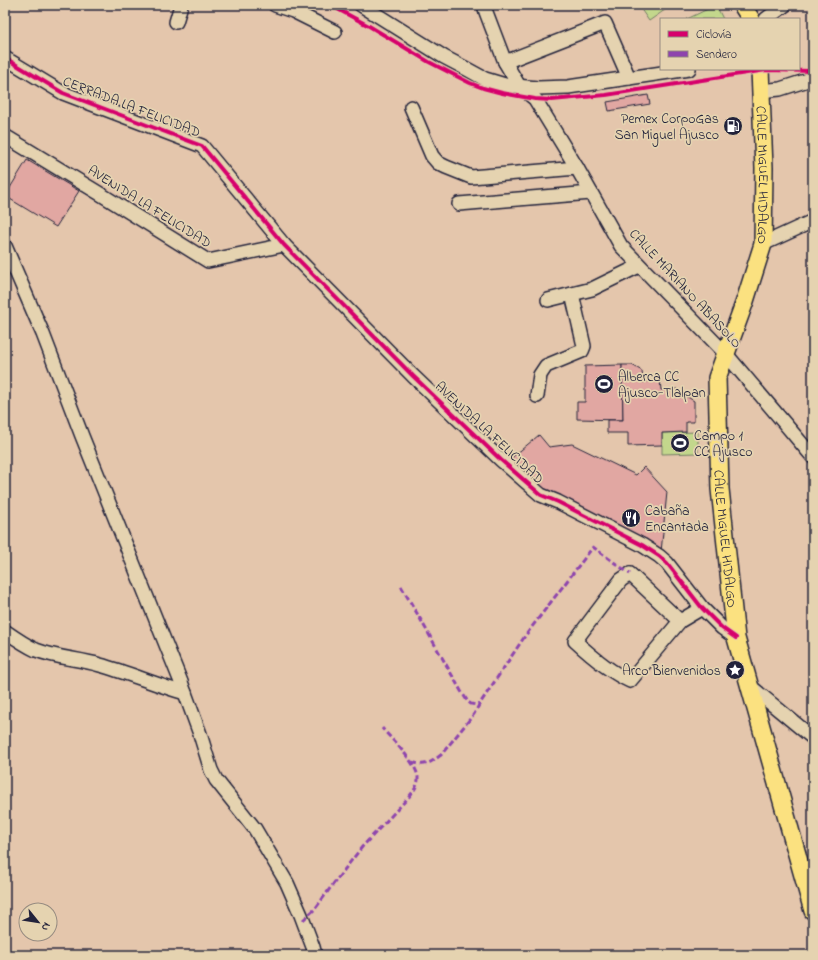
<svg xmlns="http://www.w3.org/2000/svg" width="818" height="960" font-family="'Indie Flower',sans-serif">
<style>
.green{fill:#c3d78c;stroke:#727c64}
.building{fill:#e1a7a2;stroke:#22223b}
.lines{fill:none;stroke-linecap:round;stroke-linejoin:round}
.minor-casing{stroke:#22223b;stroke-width:16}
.major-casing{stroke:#22223b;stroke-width:20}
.minor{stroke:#e5d3b0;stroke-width:13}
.major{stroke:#fbe180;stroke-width:17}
.quiet{stroke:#8e44ad;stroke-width:3;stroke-dasharray:6 3;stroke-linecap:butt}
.cycleway-casing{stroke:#e5d3b0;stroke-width:6}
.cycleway{stroke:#d6006c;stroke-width:4}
.labels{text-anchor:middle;stroke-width:3.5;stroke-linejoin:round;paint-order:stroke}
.street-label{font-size:14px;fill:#22223b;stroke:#e5d3b0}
.poi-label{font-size:14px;fill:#22223b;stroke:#e5d3b0;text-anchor:start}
</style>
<rect width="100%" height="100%" fill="#e4c6ac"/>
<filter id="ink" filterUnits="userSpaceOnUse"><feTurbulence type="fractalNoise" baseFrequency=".025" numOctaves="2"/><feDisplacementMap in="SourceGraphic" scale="8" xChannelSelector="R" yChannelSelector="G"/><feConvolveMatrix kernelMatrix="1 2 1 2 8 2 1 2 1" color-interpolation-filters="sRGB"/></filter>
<g filter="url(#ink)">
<g class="green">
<polygon points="638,5 672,5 649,21"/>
<polygon points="716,5 723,19 687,19"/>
<polygon points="698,432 698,453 662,454 662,433"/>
</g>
<g class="building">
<polygon points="648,95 650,104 609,111 607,102"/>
<polygon points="27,160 79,191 56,227 5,196"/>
<polygon points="622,365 623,420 577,419 577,402 585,402 585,366"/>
<polygon points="622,365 632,365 642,371 643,382 660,380 661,390 677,389 678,397 686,396 694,401 694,422 686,422 686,432 662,433 662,445 628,446 628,433 607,433 607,420 623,420"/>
<polygon points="539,435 549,447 572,444 636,475 644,467 667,492 661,552 548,492 509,460"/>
</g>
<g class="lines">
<g class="minor-casing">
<g id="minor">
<polyline points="275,5 293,11 335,32"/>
<polyline points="361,5 444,57 465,68 485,79 505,85 538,88 568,87 689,69"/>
<polyline points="484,5 486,12 505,62 519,86 535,99 577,168 621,246 726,354 813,457"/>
<polyline points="766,19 785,5"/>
<polyline points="176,22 181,5"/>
<polyline points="5,58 63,93 202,146 284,245 413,376 501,460 541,495 558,502 642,545 659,556 667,563 702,608 722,628 736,638"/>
<polyline points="505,62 605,23 629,78"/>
<polyline points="760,91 780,89 808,80 813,80"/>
<polyline points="411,107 432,156 438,163 446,167 471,177 577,168"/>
<polyline points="5,136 102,195 208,261 284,245"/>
<polyline points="459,204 591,193"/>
<polyline points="763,244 813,221"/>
<polyline points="5,246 43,334 82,436 181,682 200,734 211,770 216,780 255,829 287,883 301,915 313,947 315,955"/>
<polyline points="548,300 592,289 639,266"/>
<polyline points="537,396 540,375 546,366 582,351 584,346 572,294"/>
<path d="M680,621L630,574L621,580L575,641C589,654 612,673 630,681L680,621L702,608"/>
<path d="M5,631C15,638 25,645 36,650C57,658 79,659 100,665C129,673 156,685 185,693"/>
<polyline points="750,686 813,738"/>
</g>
</g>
<g class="major-casing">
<g id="major">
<polyline points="742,5 751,19"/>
<path id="s1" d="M760,69L764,168L763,244L745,301L717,378L720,489L736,638L813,911"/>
</g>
</g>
<use href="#minor" class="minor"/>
<use href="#major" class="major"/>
<g class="quiet">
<polyline points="401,586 418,615 461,691 468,702 471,704 479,705"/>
<path d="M412,762C425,767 430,763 441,755L474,714L479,705L525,636L593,547L630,574"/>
<path d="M303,920L315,909L334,883L362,847L408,798C413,792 418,786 418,779C419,765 391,739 382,728"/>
</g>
<g class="cycleway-casing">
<g id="cycleway">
<polyline points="330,5 369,26 429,62 470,83 483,88 502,93 535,99 552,100 606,95 766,70 813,71"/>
<polyline points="5,58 63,93 202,146 284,245 413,376 501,460 541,495 558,502 642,545 659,556 667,563 702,608 722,628 736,638"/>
</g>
</g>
<use href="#cycleway" class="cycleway"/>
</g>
</g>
<defs>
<g id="fuel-disc" transform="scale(1)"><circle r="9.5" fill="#22223b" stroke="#e5d3b0"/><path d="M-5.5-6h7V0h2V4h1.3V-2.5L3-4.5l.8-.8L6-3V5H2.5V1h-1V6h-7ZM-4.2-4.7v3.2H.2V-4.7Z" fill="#fff"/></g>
<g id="stadium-disc" transform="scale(1)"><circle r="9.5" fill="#22223b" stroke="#e5d3b0"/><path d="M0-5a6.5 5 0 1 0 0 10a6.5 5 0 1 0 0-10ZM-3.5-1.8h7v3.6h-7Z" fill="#fff"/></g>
<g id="restaurant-disc" transform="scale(1)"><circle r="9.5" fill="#22223b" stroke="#e5d3b0"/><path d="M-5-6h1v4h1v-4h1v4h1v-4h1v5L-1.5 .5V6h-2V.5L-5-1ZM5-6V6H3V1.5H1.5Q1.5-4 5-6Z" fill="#fff"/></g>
<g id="sight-disc" transform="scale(1)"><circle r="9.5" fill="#22223b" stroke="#e5d3b0"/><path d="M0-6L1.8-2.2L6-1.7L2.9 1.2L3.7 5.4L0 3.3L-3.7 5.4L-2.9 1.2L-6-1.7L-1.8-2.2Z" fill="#fff"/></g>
</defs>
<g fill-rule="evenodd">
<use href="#fuel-disc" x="733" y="126"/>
<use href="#stadium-disc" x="604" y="384"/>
<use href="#stadium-disc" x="680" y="443"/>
<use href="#restaurant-disc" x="631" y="518"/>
<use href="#sight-disc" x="735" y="670"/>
</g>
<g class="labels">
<g class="street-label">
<text transform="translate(132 106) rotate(21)" y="5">CERRADA LA FELICIDAD</text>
<text dy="5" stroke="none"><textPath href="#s1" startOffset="106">CALLE MIGUEL HIDALGO</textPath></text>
<text transform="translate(150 206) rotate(32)" y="5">AVENIDA LA FELICIDAD</text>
<text transform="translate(686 288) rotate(47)" y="5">CALLE MARIANO ABASOLO</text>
<text transform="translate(490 432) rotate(43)" y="5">AVENIDA LA FELICIDAD</text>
<text dy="5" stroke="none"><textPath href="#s1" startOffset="478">CALLE MIGUEL HIDALGO</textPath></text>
</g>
<g class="poi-label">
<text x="719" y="123" text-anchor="end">Pemex CorpoGas<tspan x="719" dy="16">San Miguel Ajusco</tspan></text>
<text x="618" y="381">Alberca CC<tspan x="618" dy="16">Ajusco-Tlalpan</tspan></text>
<text x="694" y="440">Campo 1<tspan x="694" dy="16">CC Ajusco</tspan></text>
<text x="645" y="515">Cabaña<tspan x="645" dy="16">Encantada</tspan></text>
<text x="721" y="675" text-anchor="end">Arco Bienvenidos</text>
</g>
</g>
<rect width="818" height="960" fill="none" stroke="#e5d3b0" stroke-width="20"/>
<rect x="10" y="10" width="798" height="940" fill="none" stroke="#22223b" stroke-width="1.5" filter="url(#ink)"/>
<rect x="660" y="18" width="140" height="52" fill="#e5d3b0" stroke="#978c81"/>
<rect x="668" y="31" width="20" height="6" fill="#d6006c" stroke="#978c81"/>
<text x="696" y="38" font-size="12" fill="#22223b">Ciclovía</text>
<rect x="668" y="51" width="20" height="6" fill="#8e44ad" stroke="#978c81"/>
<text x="696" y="58" font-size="12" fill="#22223b">Sendero</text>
<g transform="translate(38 922) rotate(120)"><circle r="19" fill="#e5d3b0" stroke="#978c81"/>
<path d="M0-3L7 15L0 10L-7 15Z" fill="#22223b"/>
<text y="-6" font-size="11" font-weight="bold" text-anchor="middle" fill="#22223b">N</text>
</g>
</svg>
